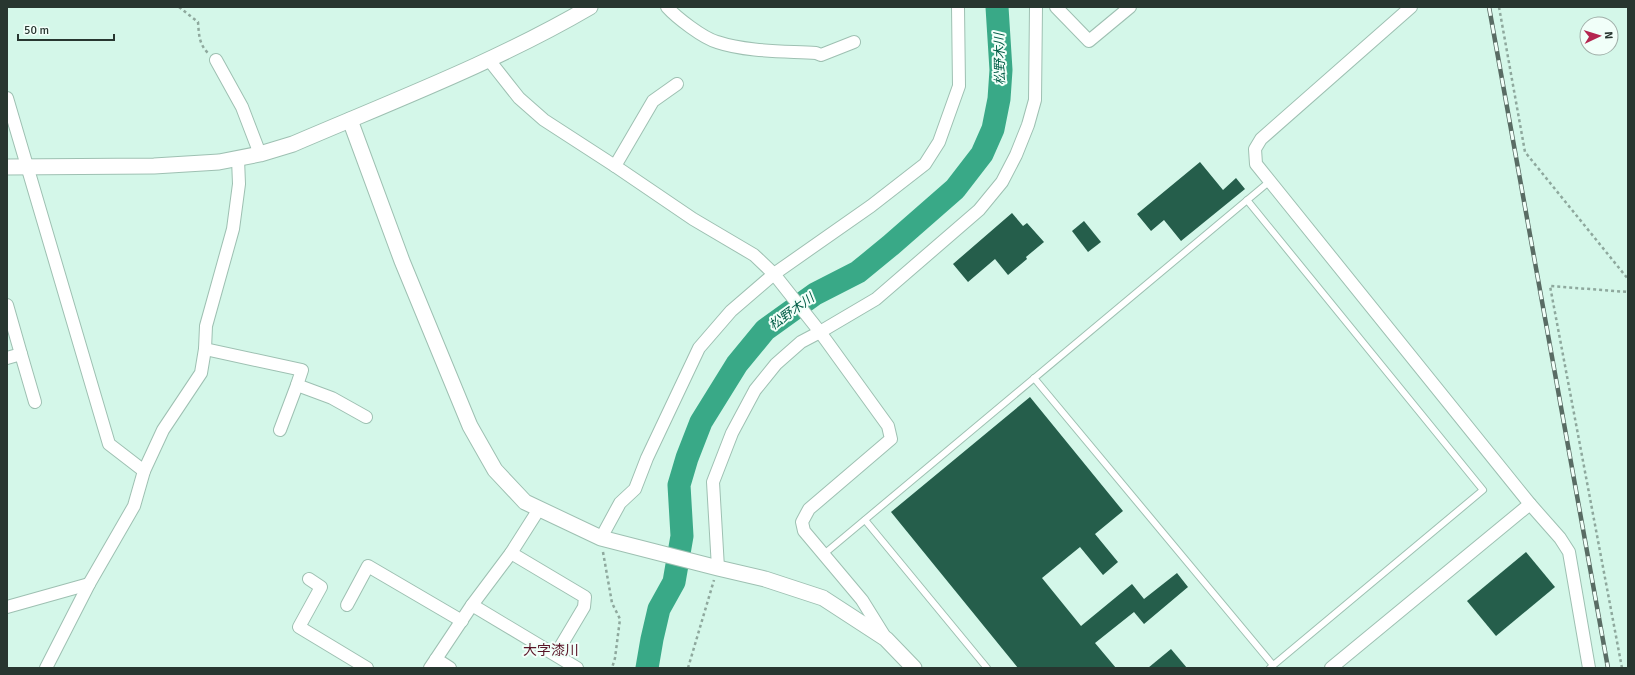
<svg xmlns="http://www.w3.org/2000/svg" width="1635" height="675" font-family="Signika,'Noto Sans JP',sans-serif">
<style>
.lines{fill:none;stroke-linecap:round;stroke-linejoin:round}
.river{stroke:#39a987;stroke-width:23}
.building{fill:#255e4b}
.service-casing{stroke:#9ec0b2;stroke-width:8}
.minor-casing{stroke:#9ec0b2;stroke-width:14}
.tertiary-casing{stroke:#9ec0b2;stroke-width:17}
.path{stroke:#8ea89d;stroke-width:2.5;stroke-dasharray:3 3;stroke-linecap:butt}
.service{stroke:#fff;stroke-width:6}
.minor{stroke:#fff;stroke-width:12}
.tertiary{stroke:#fff;stroke-width:15}
.rail-casing{stroke:#596c64;stroke-width:4.5}
.rail{stroke:#f1fff9;stroke-width:3;stroke-dasharray:9;stroke-linecap:butt}
.labels{text-anchor:middle;stroke-width:4;stroke-linejoin:round;paint-order:stroke}
.water-label{font-size:13px;font-style:italic;fill:#005d46;stroke:#f1fff9}
.quarter-label{font-size:14px;fill:#5a1527;stroke:#f1fff9}
</style>
<rect width="100%" height="100%" fill="#d4f7e9"/>
<g class="lines">
<polyline class="river" points="647,668 652,639 659,609 674,582 682,536 679,485 687,458 701,422 737,364 765,330 815,294 858,272 891,245 955,189 982,154 993,129 999,99 1001,70 997,7"/>
</g>
<g class="building">
<polygon points="1200,162 1223,190 1236,178 1245,189 1181,241 1164,220 1151,231 1137,214"/>
<polygon points="1012,213 1023,226 1027,223 1044,242 1026,257 1027,259 1008,275 995,259 968,282 953,264"/>
<polygon points="1084,221 1101,242 1088,252 1072,231"/>
<polygon points="1030,397 1123,511 1095,534 1118,562 1103,575 1080,547 1042,578 1081,626 1132,584 1144,599 1177,573 1188,587 1144,624 1134,612 1095,643 1116,668 1018,668 891,512"/>
<polygon points="1526,552 1555,587 1496,636 1467,601"/>
<polygon points="1171,649 1187,668 1148,668"/>
</g>
<g class="lines">
<g class="service-casing">
<g id="service">
<polyline points="1247,200 1483,490 1270,668"/>
<polyline points="1034,378 1273,665"/>
<polyline points="865,520 987,668"/>
<polyline points="824,554 1270,181"/>
</g>
</g>
<g class="minor-casing">
<g id="minor">
<path d="M667,7C677,18 703,38 717,42C747,52 785,51 816,53L821,55L854,42"/>
<polyline points="1056,7 1089,41 1130,7"/>
<polyline points="1411,7 1261,139 1255,149 1256,164 1530,504 1560,538 1569,552 1589,668"/>
<polyline points="216,60 242,107 260,154"/>
<polyline points="489,60 519,98 544,120 615,166 693,219 754,255 774,274 820,332 888,426 891,439 809,509 802,522 804,531 862,600 885,637"/>
<polyline points="7,98 109,444 144,471"/>
<polyline points="615,166 653,101 677,84"/>
<polyline points="7,305 21,354 7,358"/>
<polyline points="205,349 302,370 297,385 280,430"/>
<polyline points="21,354 35,402"/>
<polyline points="297,385 332,398 366,417"/>
<polyline points="601,538 620,503 635,489 647,458 699,348 731,311 774,274 871,206 925,164 939,142 959,86 958,7"/>
<polyline points="511,553 585,597 584,607 556,654"/>
<polyline points="718,568 713,482 732,433 755,390 776,364 801,342 820,332 876,299 979,210 1002,182 1016,155 1028,125 1035,100 1036,7"/>
<polyline points="309,579 321,587 299,627 367,668"/>
<polyline points="347,605 368,566 462,621"/>
<polyline points="472,605 577,668"/>
<polyline points="7,607 89,584"/>
<polyline points="436,659 450,668"/>
<polyline points="46,668 89,584 134,506 144,471 163,430 201,373 205,349 206,326 233,229 239,184 238,159"/>
<polyline points="430,668 472,605 511,553 539,509"/>
<polyline points="1331,668 1530,504"/>
</g>
</g>
<g class="tertiary-casing">
<g id="tertiary">
<polyline points="350,120 402,261 470,426 495,470 525,502 601,538 718,568 765,579 823,598 886,639 914,668"/>
<path d="M7,167L154,166L219,162L260,154L293,144C393,101 496,62 590,7"/>
</g>
</g>
<g class="path">
<path d="M179,7L198,22C199,35 199,44 208,53"/>
<polyline points="1499,7 1525,152 1628,279"/>
<polyline points="603,552 612,603 620,619 615,658 612,668"/>
<polyline points="688,668 714,580"/>
<polyline points="1622,668 1550,286 1628,292"/>
</g>
<use href="#service" class="service"/>
<use href="#minor" class="minor"/>
<use href="#tertiary" class="tertiary"/>
<g class="rail-casing">
<polyline id="rail" points="1489,7 1608,668"/>
</g>
<use href="#rail" class="rail"/>
</g>
<g class="labels">
<g class="water-label">
<text transform="translate(999 59) rotate(-91)" y="5">松野木川</text>
<text transform="translate(791 311) rotate(-36)" y="5">松野木川</text>
</g>
<g class="quarter-label">
<text x="551" y="655">大字漆川</text>
</g>
</g>
<rect width="1635" height="675" fill="none" stroke="#283630" stroke-width="16"/>
<g transform="translate(1599 36) rotate(86)"><circle r="19" fill="#f1fff9" stroke="#a1afa9"/>
<path d="M0-3L7 15L0 10L-7 15Z" fill="#b52550"/>
<text y="-6" font-size="11" font-weight="bold" text-anchor="middle" fill="#283630">N</text>
</g>
<path d="M18 34v6h96v-6" fill="none" stroke="#283630" stroke-width="2"/>
<text x="24" y="34" font-size="12" fill="#283630" stroke="#f1fff9" stroke-width="3" paint-order="stroke">50 m</text>
</svg>
